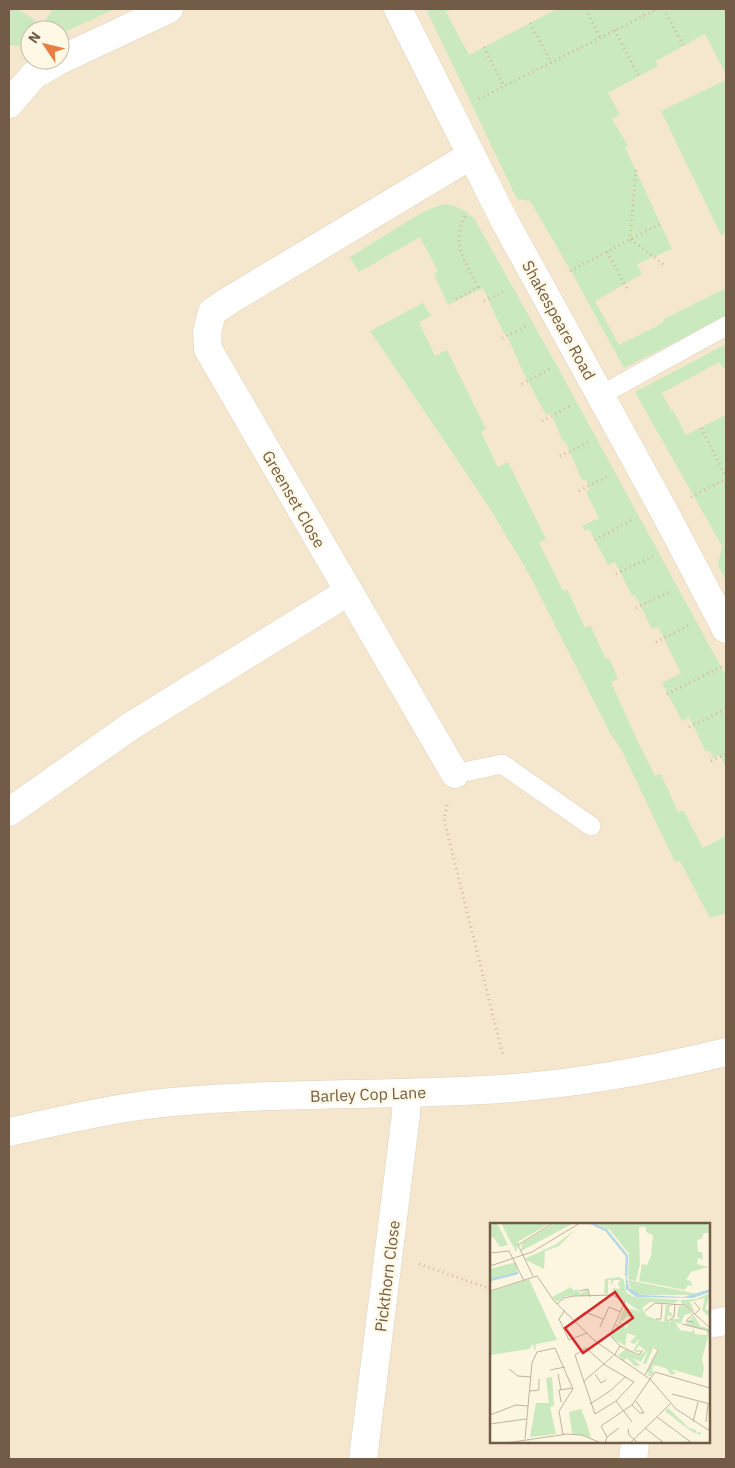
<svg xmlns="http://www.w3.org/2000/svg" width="735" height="1468" font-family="'IBM Plex Sans',sans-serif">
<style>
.residential{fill:#f4e7ce;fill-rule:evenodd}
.green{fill:#cae9be}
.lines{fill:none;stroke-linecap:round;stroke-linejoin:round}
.lane-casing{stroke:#e0d1bb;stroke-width:20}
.street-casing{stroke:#e0d1bb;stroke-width:29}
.path{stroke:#d6b99a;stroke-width:3;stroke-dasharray:1 4;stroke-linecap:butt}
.lane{stroke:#fff;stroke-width:19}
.street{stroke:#fff;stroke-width:28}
.labels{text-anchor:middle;stroke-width:4.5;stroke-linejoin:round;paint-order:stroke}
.street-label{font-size:16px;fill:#725c47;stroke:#fff8e5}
.inset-river{fill:none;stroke:#b4d8e5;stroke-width:2.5}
.inset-road{fill:none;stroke:#c1b39d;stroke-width:1}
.view{fill:#d62828;fill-opacity:0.15;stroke:#d62828;stroke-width:2.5}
.inset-edge{fill:none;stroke:#725c47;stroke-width:2.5}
</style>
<rect width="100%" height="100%" fill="#fcf5df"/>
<path class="residential" d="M9,9L726,10V1459H9ZM30,30H60V60H30ZM491,1224H709V1442H491Z"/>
<g class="green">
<polygon points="9,9 18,9 42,25 53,9 115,9 60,34 60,30 30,30 30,47 9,45"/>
<polygon points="426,9 452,9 446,12 469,55 557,9 726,9 726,74 705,34 656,61 658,66 608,93 620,115 612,119 628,146 625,147 672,249 637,264 642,274 595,301 619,345 663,323 664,319 726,288 726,315 725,317 624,368 571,271 530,201 517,199"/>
<polygon points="726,80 726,232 721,235 661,111"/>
<path d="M444,204C456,205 465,210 474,218L557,366L726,676V769L720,755L713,758L710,751L706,752L689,717L682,721L662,683L681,673L658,627L652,629L635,595L632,596L615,562L608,565L589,529L585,531L582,526L599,518L586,492L590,488L586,480H582L565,441L563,442L551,413L546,415L523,372L506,333L504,334L483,288L448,305L434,274L438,271L420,237L359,272L350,257L423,212Z"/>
<polygon points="423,303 431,316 419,322 435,356 447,350 486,429 481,432 498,467 508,462 546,539 539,543 563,591 567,589 585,628 590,625 606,659 609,658 618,679 611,682 638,742 655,776 661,774 678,812 683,810 703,848 726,836 726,913 710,918 680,861 675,862 621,749 611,735 529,574 489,507 370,331"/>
<polygon points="726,344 726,367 723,368 719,362 662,393 671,411 673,410 686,435 726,415 726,581 718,565 722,546 635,392"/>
</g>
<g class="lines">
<g class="lane-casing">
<g id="lane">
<polyline points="601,395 726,326"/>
<polyline points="455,774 502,764 591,826"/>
</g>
</g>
<g class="street-casing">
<g id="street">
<polyline points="398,9 504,220 665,513 726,629"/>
<polyline points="60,60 169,9"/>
<polyline points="9,104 34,75 60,60"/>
<polyline points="455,774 216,363 208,349 207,332 212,312 230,300 470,156"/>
<polyline points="9,812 131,726 348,592"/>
<path d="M9,1132C63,1120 117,1107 172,1102C281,1092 391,1096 500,1089C576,1084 652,1070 726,1052"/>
<polyline points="709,1324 726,1321"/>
<polyline points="363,1459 406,1114 407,1093"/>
<polyline points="633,1459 635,1442"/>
</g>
</g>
<g class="path">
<polyline points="586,9 600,38"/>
<polyline points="664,9 684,46"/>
<polyline points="530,23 551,62"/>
<polyline points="615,30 639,77"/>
<polyline points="484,47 504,86"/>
<polyline points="479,99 657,9"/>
<polyline points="636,170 630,239 664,265"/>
<polyline points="607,252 628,291"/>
<polyline points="570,271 660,224"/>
<path d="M456,299L478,287C465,261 450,243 466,215"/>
<polyline points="484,301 506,290"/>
<polyline points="502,338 526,326"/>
<polyline points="522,384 550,369"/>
<polyline points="542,421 570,406"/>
<polyline points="701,428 726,477"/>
<polyline points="560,456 589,442"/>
<polyline points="579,491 608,476"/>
<polyline points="691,497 726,479"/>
<polyline points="595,540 632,520"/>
<polyline points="616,574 653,556"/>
<polyline points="636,608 671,591"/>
<polyline points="656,642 689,625"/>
<polyline points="667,694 725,665"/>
<polyline points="689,727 726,709"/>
<polyline points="711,761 726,754"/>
<polyline points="447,805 444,819 503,1056"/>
<polyline points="419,1264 491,1289"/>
</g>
<use href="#lane" class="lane"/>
<use href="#street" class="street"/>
</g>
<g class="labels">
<g class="street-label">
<text transform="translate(559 320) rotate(61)" y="6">Shakespeare Road</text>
<text transform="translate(294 499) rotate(60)" y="6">Greenset Close</text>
<text transform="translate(368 1094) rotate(-2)" y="6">Barley Cop Lane</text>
<text transform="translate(387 1276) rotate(-83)" y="6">Pickthorn Close</text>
</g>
</g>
<g transform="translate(490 1223)">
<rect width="220" height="220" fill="#fcf5df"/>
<path d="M0,0H7L18,22L10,24L3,14L0,15ZM11,0H61L29,18L26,29ZM65,0H84L31,28L32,20ZM105,0H220V10H214L211,16L207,17L208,29H212L213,37L208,35L207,41L218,44L201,49L196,57L201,58L202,63L198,62L195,67L149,58L152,41L157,42L161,33L163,12L156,9V4H149L150,41L146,58L138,56L139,31L120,7ZM85,7L69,23L55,28L54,46L34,36L65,22ZM26,39L28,51L0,57V46ZM129,54L134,57L136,69L144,74L190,77L184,80L160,79L152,85L157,93L174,99L176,82H183L180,83L179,89L182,90L183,94L177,92L179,100L182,96H190L187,93L189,83H186H194L198,85L202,90L194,92L191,101L185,99L190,107L202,109L203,105L205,111L217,112V107L195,102L204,92L210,103L220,106L212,136L214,145L212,155L180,146L186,150L181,152L177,146L166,142L162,144L163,150L161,153H159L157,151H161L157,149L169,126L164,123L156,141H153L158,127L151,139L142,135L151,143L146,142L148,146L137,135L134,137L136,140L128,135L133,136L128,132L136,126L148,133L156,128L149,122L146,127H151V130L143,128L150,116L144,121L140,119L146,113L137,110L135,123L121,114L127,101L136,105L138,103L135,100L141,95L137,93L133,98L129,97L133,102L128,100L135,84L151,89L124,71L123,65L130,66L128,60L131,57H124L121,62V57H118V70H122L114,71L115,56ZM39,56L67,117L46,121L45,129L43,121L39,126L0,132V69ZM138,57L208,71L220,66L207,72H151L141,67ZM81,64L84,68L87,66L90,71L97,66L99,72L76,73L67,79L62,74ZM220,70L215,87H220V95L212,87L215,75L200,79L205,89L191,80V77L207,76ZM62,154L64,183L60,184L66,211L40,214L46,180H59L56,155ZM178,185L199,205L206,207V210L211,209L210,212L203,209L197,205L195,202L194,203L175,188ZM91,186L97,201L101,215L82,210L79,189Z" fill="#cae9be"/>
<path d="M136,50L139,65L151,72L194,74L220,66V69L203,75L146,74L136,66Z" fill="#b4d8e5"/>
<path class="inset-river" d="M101,0L116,7L137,33L136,53M0,57L28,50"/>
<path class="inset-road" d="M0,30L19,28L34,58M0,43L42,29L90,0M43,53L28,22L63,0M0,68L47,53L64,78L105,118L161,157L186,186L220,208M89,68L98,66L100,74M204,79L210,86L205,91M67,81L74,75L84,73L123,72L135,79L120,112L130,123L124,133M75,87L69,96L79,117L97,110M155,88L165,80L195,82L220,105M86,96L95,89L113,96M166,96H171L172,81M178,98L184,94L185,81M203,99L196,98L204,90M192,101L220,108M110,104L119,84L131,89M130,123L149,132L153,127M96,125L115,142L144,159L126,178L105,191L85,132ZM19,146L28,153L41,154M60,147L75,144M68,151L71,167M105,151L111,160L116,157M155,152L168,127L164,124M93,159L123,133M40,168L49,167V156M182,171L220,181M126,178L142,199M71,179L69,167L83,165M100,181L120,168L135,154M142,182L150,190H154L146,178M0,192L26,182L38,183M167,194L202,220M203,199L208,179M216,199L218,181M0,201L36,196M155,205L174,220M138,206L139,212L148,220M117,214L111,203L142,182L165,149L220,165M35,216L42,140L47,129L65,125L83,166L69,188L73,212M16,220L77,211L92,212L111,220M115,220L117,214L129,205M140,220L180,181"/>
<path class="view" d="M125,69L143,95L93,130L75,105Z"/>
<rect width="220" height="220" class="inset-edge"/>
</g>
<rect width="735" height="1468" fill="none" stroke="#725c47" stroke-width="20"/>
<g transform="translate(45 45) rotate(305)"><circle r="24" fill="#fff8e5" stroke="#c7baa6"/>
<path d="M0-4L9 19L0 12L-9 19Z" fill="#e87d42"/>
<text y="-8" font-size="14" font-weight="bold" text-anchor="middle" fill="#725c47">N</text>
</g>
</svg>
